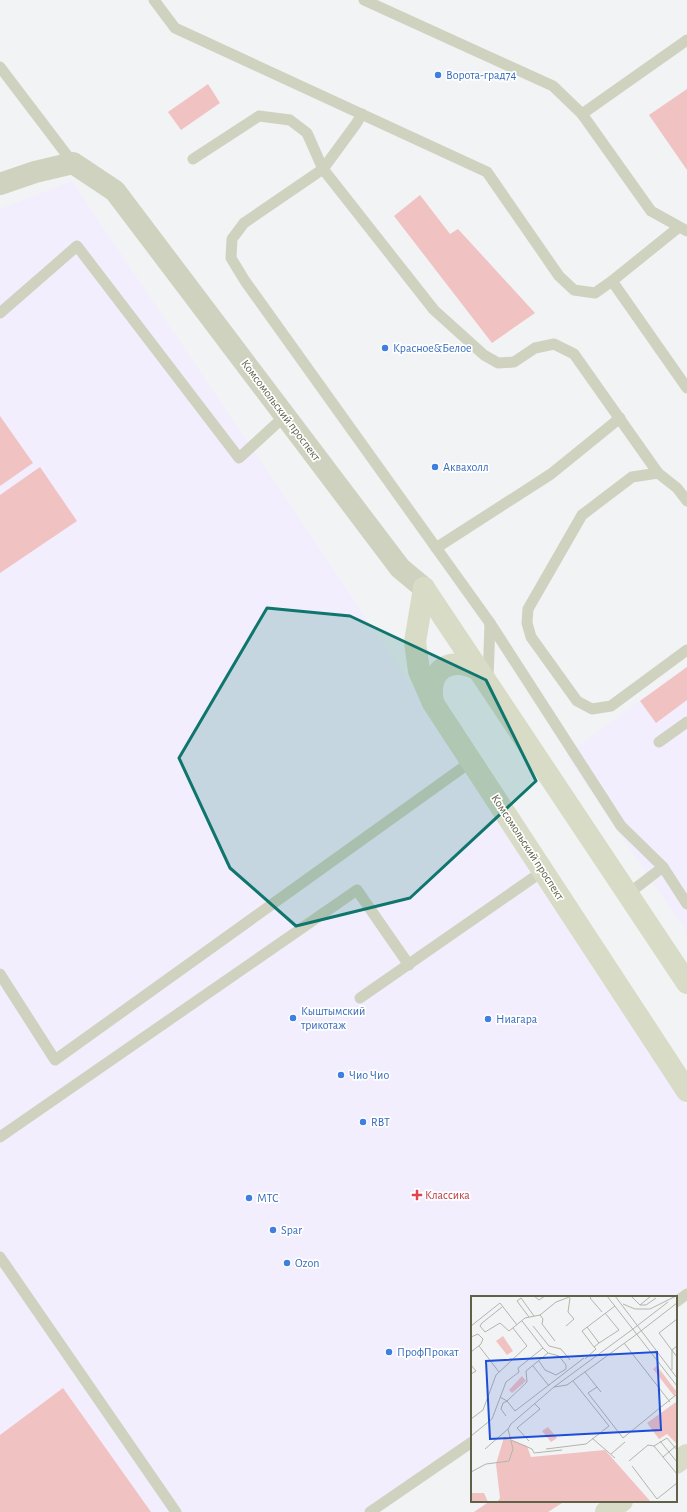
<svg xmlns="http://www.w3.org/2000/svg" width="687" height="1512" font-family="'Alegreya Sans',sans-serif">
<style>
.commercial{fill:#f3eefd}
.green{fill:#f1c2c2}
.lines{fill:none;stroke-linecap:round;stroke-linejoin:round}
.lane{stroke:#d0d2c0;stroke-width:11}
.street{stroke:#d0d2c0;stroke-width:22}
.secondary{stroke:#d8dbc5;stroke-width:22}
.marked{fill:#0f766e;fill-opacity:0.2;stroke:#0f766e;stroke-width:3;stroke-linejoin:round}
.shop-dot{fill:#3f7fe0;stroke:#fff;stroke-width:1.5}
.health-dot{fill:#e0444e;stroke:#fff;stroke-width:1.5}
.labels{text-anchor:middle;stroke-width:3.5;stroke-linejoin:round;paint-order:stroke}
.shop-label{font-size:12px;fill:#366cbe;stroke:#fff;text-anchor:start}
.street-label{font-size:12px;fill:#5f6149;stroke:#fff}
.health-label{font-size:12px;fill:#be3a42;stroke:#fff;text-anchor:start}
.inset-road{fill:none;stroke:#b3b5ab;stroke-width:1}
.view{fill:#1d4ed8;fill-opacity:0.15;stroke:#1d4ed8;stroke-width:2}
.inset-edge{fill:none;stroke:#5f6149;stroke-width:2}
</style>
<rect width="100%" height="100%" fill="#f2f3f5"/>
<g class="commercial">
<polygon points="72,181 475,780 687,1108 687,1286 671,1297 472,1297 472,1436 364,1512 151,1512 63,1388 0,1435 0,209"/>
<polygon points="687,666 687,932 566,755"/>
</g>
<g class="green">
<polygon points="208,84 220,103 181,130 168,112"/>
<polygon points="687,89 687,170 649,115"/>
<polygon points="420,195 450,234 458,229 535,313 492,343 394,216"/>
<polygon points="0,416 33,463 0,486"/>
<polygon points="40,467 77,521 0,573 0,495"/>
<polygon points="687,667 687,700 656,723 640,701"/>
<polygon points="63,1388 151,1512 0,1512 0,1435"/>
<polygon points="490,1501 561,1501 562,1503 548,1512 474,1512"/>
</g>
<g class="lines">
<g class="lane">
<polyline points="154,0 175,28 487,172 559,276 574,290 595,293 612,281 687,388"/>
<polyline points="364,0 553,86 582,114 651,211 687,231"/>
<polyline points="0,67 73,163"/>
<polyline points="582,114 687,40"/>
<polyline points="193,159 259,116 290,120 307,133 323,169 356,124 362,114"/>
<polyline points="612,281 679,227"/>
<polyline points="0,313 77,246 239,458 286,415"/>
<polyline points="658,473 632,477 582,515 528,609 527,623 531,637 577,701 592,709 611,706 687,650"/>
<polyline points="436,548 551,474 620,418"/>
<polyline points="488,679 490,623"/>
<polyline points="659,742 687,722"/>
<polyline points="663,867 621,826 490,623 245,281 231,258 232,239 244,223 323,169 434,310 484,355 498,363 514,362 535,348 554,344 574,354 658,473 677,488 687,501"/>
<polyline points="628,894 663,867 687,904"/>
<polyline points="0,974 55,1060 472,761"/>
<polyline points="360,998 543,871"/>
<polyline points="0,1137 357,890 409,965"/>
<polyline points="0,1257 176,1512"/>
<polyline points="676,1302 687,1294"/>
<polyline points="370,1512 472,1442"/>
</g>
<polyline class="street" points="0,184 35,172 73,163 115,191 400,568 424,588"/>
<g class="secondary">
<polyline points="424,588 415,642 419,671 433,703 687,1091"/>
<polyline points="424,588 687,983"/>
<path d="M433,702C427,670 449,656 477,669"/>
<polyline points="676,1463 687,1455"/>
<polyline points="606,1512 622,1501"/>
</g>
</g>
<path class="marked" d="M267,608L350,616L486,680L536,781L410,898L296,926L230,868L179,758Z"/>
<g class="shop-dot">
<circle cx="438" cy="75" r="4"/>
<circle cx="385" cy="348" r="4"/>
<circle cx="435" cy="467" r="4"/>
<circle cx="293" cy="1018" r="4"/>
<circle cx="488" cy="1019" r="4"/>
<circle cx="341" cy="1075" r="4"/>
<circle cx="363" cy="1122" r="4"/>
<circle cx="249" cy="1198" r="4"/>
<circle cx="273" cy="1230" r="4"/>
<circle cx="287" cy="1263" r="4"/>
<circle cx="389" cy="1352" r="4"/>
</g>
<path class="health-dot" d="M415 1189h4v4h4v4h-4v4h-4v-4h-4v-4h4z"/>
<g class="labels">
<g class="shop-label">
<text x="446" y="79">Ворота-град74</text>
<text x="393" y="352">Красное&amp;Белое</text>
<text x="443" y="471">Аквахолл</text>
<text x="301" y="1015">Кыштымский<tspan x="301" dy="14">трикотаж</tspan></text>
<text x="496" y="1023">Ниагара</text>
<text x="349" y="1079">Чио Чио</text>
<text x="371" y="1126">RBT</text>
<text x="257" y="1202">МТС</text>
<text x="281" y="1234">Spar</text>
<text x="295" y="1267">Ozon</text>
<text x="397" y="1356">ПрофПрокат</text>
</g>
<g class="street-label">
<text transform="translate(281 410) rotate(53)" y="4">Комсомольский проспект</text>
<text transform="translate(528 847) rotate(57)" y="4">Комсомольский проспект</text>
</g>
<g class="health-label">
<text x="425" y="1199">Классика</text>
</g>
</g>
<g transform="translate(471 1296)">
<rect width="206" height="206" fill="#f2f3f5"/>
<path d="M32,40L42,55L36,59L25,45ZM186,70L205,95L204,101L182,73ZM51,80L55,85L41,97L38,94ZM205,106L206,147H205L196,138L188,143L176,127ZM77,131L86,142L80,146L71,135ZM33,141L56,150L60,161L134,154L180,206H26L29,202L25,168ZM0,197H13L17,206H0Z" fill="#f1c2c2"/>
<path class="inset-road" d="M63,0L68,4L74,0M121,0L119,2L131,16M136,0L206,90M144,0L206,82M160,0L169,9H175L185,2M152,8L164,13H179L205,0M169,9L180,0M31,11L11,27L9,30L14,36L29,27L38,35L54,22L69,19L85,6L101,0M69,19L72,23L71,28L84,45M58,21L46,5L50,2L63,20M206,23L188,37L206,61M0,30L29,7L46,29M62,30L78,50L90,53L99,64M95,30L103,23L97,16L99,2M116,31L128,47M162,33L197,6M166,38L206,7M0,41L7,38L12,43L10,48L0,56M153,47L199,106M8,50L28,76M123,51L111,35L144,10M72,52L77,57L55,75L56,86L36,105L44,115L113,62M114,63L125,53L123,51L128,47L148,34L134,17M68,65L74,74L85,79L95,73V69L88,60L77,57M0,69L5,75L0,78M62,70L78,90M201,74V54L206,50M114,76L130,96M83,91L96,89L166,38M126,91L117,97L152,142L206,98M29,101L36,105L32,107L30,113L35,120M0,123L12,114L25,79L56,50L42,32M0,140L21,123L35,86L48,76L47,72L72,52L51,25M121,142L144,162M40,144L61,153L63,157L91,154M58,145L46,132L69,113L64,108M189,145L206,166M183,150L206,178M14,153L37,133M75,153L115,148L138,130L102,85M140,158L154,146M192,161L206,149M158,165L177,149L183,150L196,142L206,154M161,170L186,203L206,187M0,176L15,168L38,165L42,153L37,133L40,128L83,91L162,33"/>
<path class="view" d="M186,56L190,134L19,143L15,65Z"/>
<rect width="206" height="206" class="inset-edge"/>
</g>
</svg>
